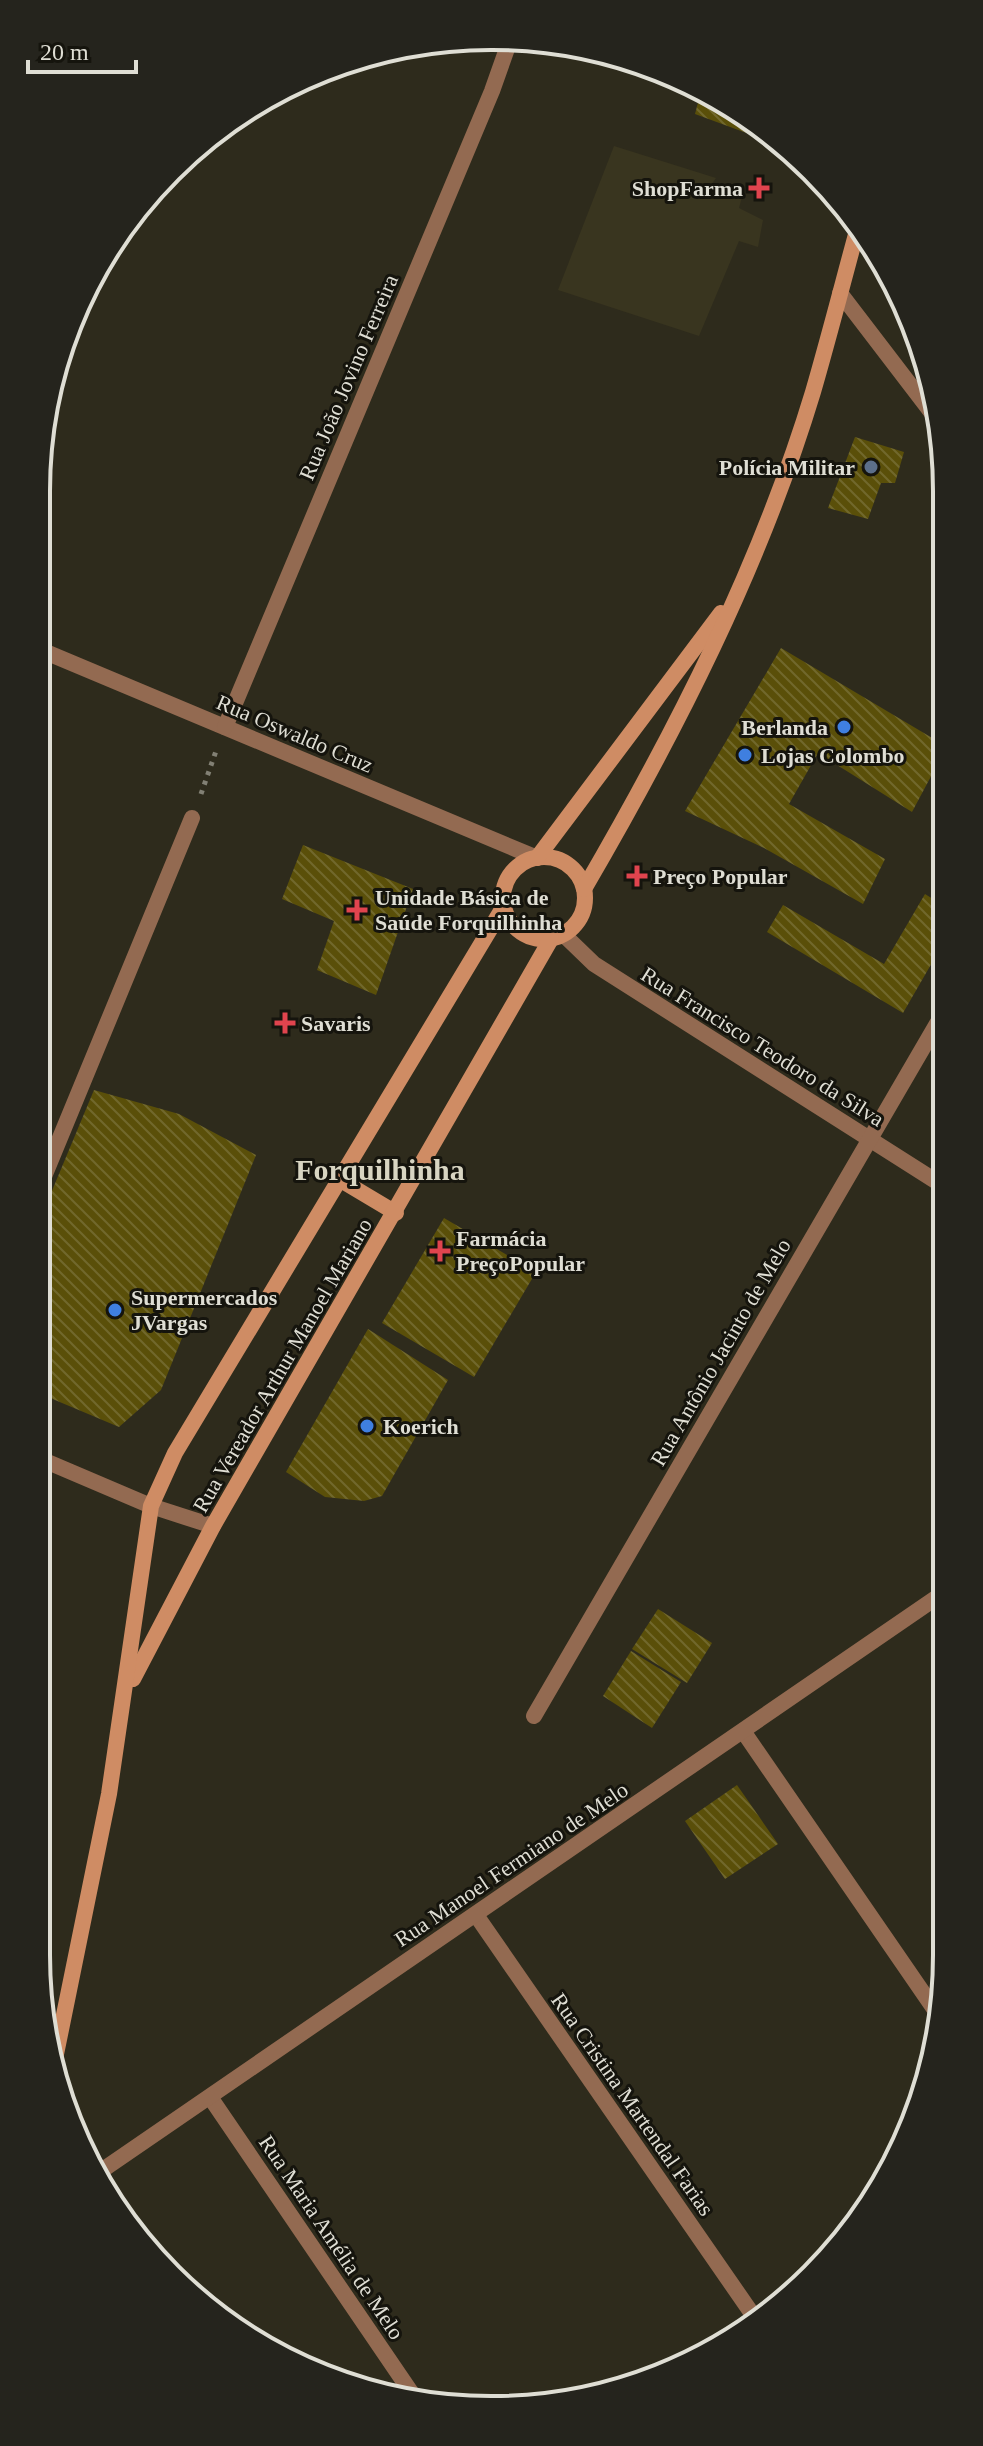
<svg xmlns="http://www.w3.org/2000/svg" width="983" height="2446" font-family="'Times New Roman',serif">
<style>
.built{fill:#39351f}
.building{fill:url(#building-back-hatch)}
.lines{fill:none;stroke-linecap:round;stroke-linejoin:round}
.path{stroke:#828074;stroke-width:5;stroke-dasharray:4 6;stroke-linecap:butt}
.street{stroke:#936a51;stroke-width:16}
.secondary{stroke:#cf8c64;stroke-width:16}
.health-dot{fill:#e0444e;stroke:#15140d;stroke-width:3}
.service-dot{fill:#5c6f8a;stroke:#15140d;stroke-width:3}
.shop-dot{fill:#3f7fe0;stroke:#15140d;stroke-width:3}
.labels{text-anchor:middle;stroke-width:6;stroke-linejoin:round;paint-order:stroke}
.poi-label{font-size:22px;font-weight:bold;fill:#dfded4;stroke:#15140d;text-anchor:start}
.street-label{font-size:22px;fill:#dfded4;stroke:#15140d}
.district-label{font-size:30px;font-weight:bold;fill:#d8d5c2;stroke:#15140d}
.rim{fill:none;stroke:#dfded4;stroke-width:4}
</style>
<defs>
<pattern id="building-back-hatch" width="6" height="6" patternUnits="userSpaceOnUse" patternTransform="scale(2)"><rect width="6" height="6" fill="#5a4f09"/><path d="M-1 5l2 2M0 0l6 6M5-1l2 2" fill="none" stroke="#71682c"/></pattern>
</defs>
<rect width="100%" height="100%" fill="#2e2b1c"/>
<polygon class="built" points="614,146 716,178 711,185 742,197 739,208 763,220 758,247 739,241 699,336 558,290"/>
<g class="building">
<polygon points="701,91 744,113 782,146 695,114"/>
<polygon points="855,437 904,452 895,483 881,483 868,519 828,508"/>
<polygon points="781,648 944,745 944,752 912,812 818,753 789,804 885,859 863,904 764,848 685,811"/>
<polygon points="303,845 413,889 376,995 317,970 334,921 282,899"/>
<polygon points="925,894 944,906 944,942 903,1013 767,932 783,905 884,964"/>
<polygon points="94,1090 179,1114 256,1155 161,1390 119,1427 36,1392 36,1229"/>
<polygon points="444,1218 536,1272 474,1377 382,1323"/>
<polygon points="368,1329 448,1380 382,1496 364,1501 325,1497 286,1472"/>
<polygon points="658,1609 712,1643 687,1683 632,1649"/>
<polygon points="631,1651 681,1682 652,1728 603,1696"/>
<polygon points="737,1785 778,1844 725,1879 685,1821"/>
</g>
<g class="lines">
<polyline class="path" points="201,794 216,751"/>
<g class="street">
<polyline points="840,293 941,425"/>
<polyline points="36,648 537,858"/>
<polyline points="225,727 492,91 509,43"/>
<polyline points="564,935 594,964 945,1187"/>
<polyline points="36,1196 192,818"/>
<polyline points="36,1457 151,1506 213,1526"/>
<polyline points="534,1716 945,1010"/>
<polyline points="743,1731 937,2013"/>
<polyline points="476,1915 755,2318"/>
<polyline points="210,2097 417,2401"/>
<polyline points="101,2171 946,1591"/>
</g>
<g class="secondary">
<circle cx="544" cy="898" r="41"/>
<polyline points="537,858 721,613"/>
<path d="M584,889C676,731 760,567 813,392C829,337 843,282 858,227"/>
<polyline points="339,1179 396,1213"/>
<polyline points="133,1679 213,1526 551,939"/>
<polyline points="54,2064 109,1794 151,1506 175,1453 504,906"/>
</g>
</g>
<g class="health-dot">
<path d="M755 176h8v8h8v8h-8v8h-8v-8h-8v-8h8z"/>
<path d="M633 864h8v8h8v8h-8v8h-8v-8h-8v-8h8z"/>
<path d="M353 898h8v8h8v8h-8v8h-8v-8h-8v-8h8z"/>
<path d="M281 1011h8v8h8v8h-8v8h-8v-8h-8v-8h8z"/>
<path d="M436 1239h8v8h8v8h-8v8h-8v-8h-8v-8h8z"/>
</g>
<circle class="service-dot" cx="871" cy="467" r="8"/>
<g class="shop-dot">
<circle cx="844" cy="727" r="8"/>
<circle cx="745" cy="755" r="8"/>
<circle cx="115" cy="1310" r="8"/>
<circle cx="367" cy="1426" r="8"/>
</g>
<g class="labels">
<g class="poi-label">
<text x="743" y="196" text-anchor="end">ShopFarma</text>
<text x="855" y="475" text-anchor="end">Polícia Militar</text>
<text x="828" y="735" text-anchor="end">Berlanda</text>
<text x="761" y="763">Lojas Colombo</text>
<text x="653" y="884">Preço Popular</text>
<text x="375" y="905">Unidade Básica de<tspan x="375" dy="25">Saúde Forquilhinha</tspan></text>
<text x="301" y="1031">Savaris</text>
<text x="456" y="1246">Farmácia<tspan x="456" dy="25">PreçoPopular</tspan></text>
<text x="131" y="1305">Supermercados<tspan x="131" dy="25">JVargas</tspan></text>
<text x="383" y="1434">Koerich</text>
</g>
<g class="street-label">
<text transform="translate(348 377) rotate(-67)" y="8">Rua João Jovino Ferreira</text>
<text transform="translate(295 733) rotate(23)" y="8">Rua Oswaldo Cruz</text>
<text transform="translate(763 1046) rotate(32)" y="8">Rua Francisco Teodoro da Silva</text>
<text transform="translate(720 1352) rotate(-60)" y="8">Rua Antônio Jacinto de Melo</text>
<text transform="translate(282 1365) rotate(-60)" y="8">Rua Vereador Arthur Manoel Mariano</text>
<text transform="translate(511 1864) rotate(-34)" y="8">Rua Manoel Fermiano de Melo</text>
<text transform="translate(633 2104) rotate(55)" y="8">Rua Cristina Martendal Farias</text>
<text transform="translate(332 2237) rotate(56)" y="8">Rua Maria Amélia de Melo</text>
</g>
<g class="district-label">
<text x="380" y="1180">Forquilhinha</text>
</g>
</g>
<path d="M0 0H983V2446H0ZM491 50H492A441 441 0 0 1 933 491V1955A441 441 0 0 1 492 2396H491A441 441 0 0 1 50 1955V491A441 441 0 0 1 491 50Z" fill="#25241d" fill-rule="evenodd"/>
<path class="rim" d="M491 50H492A441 441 0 0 1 933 491V1955A441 441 0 0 1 492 2396H491A441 441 0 0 1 50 1955V491A441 441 0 0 1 491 50Z"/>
<path d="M28 60v12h108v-12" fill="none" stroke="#dfded4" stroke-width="4"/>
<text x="40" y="60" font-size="24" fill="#dfded4" stroke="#15140d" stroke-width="6" paint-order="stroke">20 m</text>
</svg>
